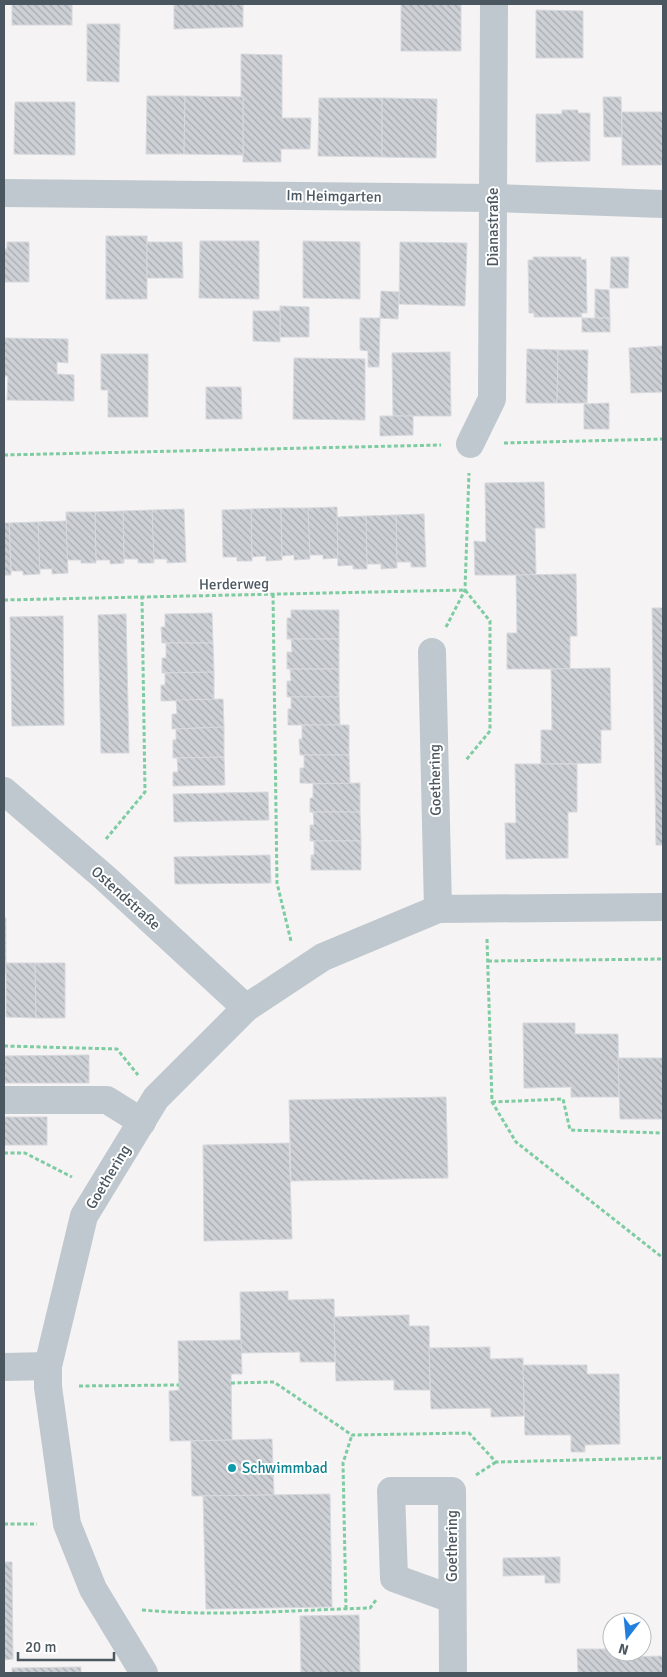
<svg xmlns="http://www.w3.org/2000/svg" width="667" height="1677" font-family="Signika,sans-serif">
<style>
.building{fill:url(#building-back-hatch);stroke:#d7d9de}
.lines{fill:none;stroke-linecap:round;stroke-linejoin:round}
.path{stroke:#7ecca1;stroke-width:3;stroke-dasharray:4 2.5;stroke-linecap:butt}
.minor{stroke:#bfc8ce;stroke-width:28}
.culture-dot{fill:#0f9aa8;stroke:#fff;stroke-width:2}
.labels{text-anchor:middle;stroke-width:4;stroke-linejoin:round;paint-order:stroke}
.street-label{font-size:15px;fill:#4b5760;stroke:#fff}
.culture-label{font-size:15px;fill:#0d838f;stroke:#fff;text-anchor:start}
</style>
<defs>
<pattern id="building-back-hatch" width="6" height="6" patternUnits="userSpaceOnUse" patternTransform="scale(1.25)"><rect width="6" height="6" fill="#cdd0d5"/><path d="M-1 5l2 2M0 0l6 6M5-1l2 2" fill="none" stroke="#a8acb0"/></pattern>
</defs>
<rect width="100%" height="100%" fill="#f5f3f3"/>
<g class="building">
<rect x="12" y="4" width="60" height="21"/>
<polygon points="174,4 243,4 243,27 174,29"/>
<rect x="401" y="4" width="60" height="47"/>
<polygon points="536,10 583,11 583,58 536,58"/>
<polygon points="87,24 120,24 119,82 87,81"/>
<polygon points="241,54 282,55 282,118 311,118 310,149 281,149 281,162 243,162 243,97 241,97"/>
<polygon points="147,96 185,96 184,154 146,154"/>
<polygon points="185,96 243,97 243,155 184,154"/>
<polygon points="603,97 621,97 622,137 604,137"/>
<polygon points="319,98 382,98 382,157 318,156"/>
<polygon points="382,98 437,99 436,158 382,157"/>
<polygon points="15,102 75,102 75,155 14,154"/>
<polygon points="562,110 578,110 578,113 590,113 590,161 536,162 536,114 562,114"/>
<rect x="622" y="112" width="41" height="53"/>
<rect x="106" y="236" width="41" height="63"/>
<polygon points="200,241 259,241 259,299 199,298"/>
<polygon points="303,241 360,242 360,299 303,298"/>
<polygon points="7,242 29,242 29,282 4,282 4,249 7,249"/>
<polygon points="147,242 182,242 183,278 147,278"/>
<polygon points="400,242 467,243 465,306 399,304"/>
<polygon points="533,257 581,257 581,260 586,259 587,313 581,313 582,317 534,317 534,313 529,313 528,260 533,260"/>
<polygon points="611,257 629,257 628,288 610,288"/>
<polygon points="595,289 609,290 610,318 595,318"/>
<polygon points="381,291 399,292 398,319 380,318"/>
<polygon points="280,306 309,307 309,337 280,337"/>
<polygon points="253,311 280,311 280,342 253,341"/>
<polygon points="360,318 380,318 379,367 368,367 368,351 360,350"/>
<rect x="582" y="318" width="28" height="14"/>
<polygon points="4,338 68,339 68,363 57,362 57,374 74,375 74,401 7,400 8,376 4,376"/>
<polygon points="663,346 663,392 631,393 629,348"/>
<polygon points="527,349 558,350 557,403 526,403"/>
<polygon points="558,350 588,350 587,403 557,403"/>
<polygon points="450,352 451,416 393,416 392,353"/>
<polygon points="101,354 148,354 148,417 108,417 108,390 101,390"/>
<polygon points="294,358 365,359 365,420 293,419"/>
<polygon points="206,387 241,387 242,419 206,419"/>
<polygon points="609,403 609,429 584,429 584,404"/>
<polygon points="380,416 413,416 413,435 380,436"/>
<polygon points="544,482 545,528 535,528 536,575 475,575 474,541 486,542 485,483"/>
<polygon points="337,507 338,558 323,559 323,555 309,555 308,508"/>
<polygon points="281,508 282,560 266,561 266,556 252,557 251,509"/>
<polygon points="281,508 308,508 310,559 294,560 294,555 282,556"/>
<polygon points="184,509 186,562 167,563 167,559 153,559 152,510"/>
<polygon points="251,509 252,561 237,561 237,557 223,557 222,510"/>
<polygon points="152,510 154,563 138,563 138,559 124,559 123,511"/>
<polygon points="123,511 124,563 110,564 110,560 96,560 95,512"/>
<polygon points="66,512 95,512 96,563 81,563 81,560 67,560"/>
<polygon points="424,514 426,567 411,567 411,562 397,562 396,515"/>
<polygon points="396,515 397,568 381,569 381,564 367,564 366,516"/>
<polygon points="366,516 367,569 353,569 353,565 338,566 337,517"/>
<polygon points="66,521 68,573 52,574 52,569 39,569 38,522"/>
<polygon points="38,522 40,574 23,575 23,571 11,571 9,523"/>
<polygon points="4,523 9,523 11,575 4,575"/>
<polygon points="576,574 577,636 570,636 570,669 507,669 507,633 517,633 516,575"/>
<polygon points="652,608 663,608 663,845 656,845"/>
<polygon points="291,610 339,610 339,639 287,639 287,618 291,618"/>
<polygon points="212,613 213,643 162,643 161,627 165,627 165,614"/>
<polygon points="126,614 129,753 101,753 98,615"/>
<polygon points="63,616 64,725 12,726 10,617"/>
<polygon points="291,639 339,639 339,669 287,669 287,652 292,652"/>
<polygon points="166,643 213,643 214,672 162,673 162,658 166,658"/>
<polygon points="610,668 611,730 601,730 601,763 541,764 541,730 552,730 551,669"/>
<polygon points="290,669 339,669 339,697 287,697 287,681 291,681"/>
<polygon points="214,672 214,700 161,701 161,685 165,685 165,673"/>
<polygon points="291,697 339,697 340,725 288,725 288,709 291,709"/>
<polygon points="223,699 224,727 172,729 172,714 177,714 176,700"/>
<polygon points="302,725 349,725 349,755 300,755 299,739 302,739"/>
<polygon points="224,727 224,757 173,758 173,740 176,740 176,729"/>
<polygon points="304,755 349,755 350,784 300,783 300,768 304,768"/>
<polygon points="224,757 225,785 173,786 173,772 178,772 177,758"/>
<polygon points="515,764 577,764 577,812 568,812 568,858 506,859 505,823 516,823"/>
<polygon points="360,783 360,812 310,812 310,798 313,798 313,784"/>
<polygon points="268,792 269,820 174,822 173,794"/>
<polygon points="313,812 360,812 361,841 310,841 310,825 314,825"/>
<polygon points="314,841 361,841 361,870 311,870 311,855 314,855"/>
<polygon points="270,855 271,883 175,884 174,857"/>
<rect x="4" y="918" width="2" height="55"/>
<polygon points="6,963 35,963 36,1018 6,1017"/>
<polygon points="35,963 65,963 65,1018 36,1018"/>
<polygon points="523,1023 575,1023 575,1034 618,1034 619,1097 571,1097 571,1087 524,1088"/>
<polygon points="89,1055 89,1083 4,1083 4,1056"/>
<polygon points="618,1058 663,1058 663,1119 620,1119"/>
<polygon points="446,1097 448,1178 291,1181 289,1100"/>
<rect x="4" y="1117" width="43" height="28"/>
<polygon points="289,1143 292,1239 204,1241 203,1145"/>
<polygon points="288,1291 288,1300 334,1299 335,1362 300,1362 300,1352 241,1353 240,1292"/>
<polygon points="409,1315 409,1326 429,1326 430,1390 394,1390 394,1380 336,1381 334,1317"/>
<polygon points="241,1340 242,1374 231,1374 232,1440 170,1441 169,1391 179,1390 178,1341"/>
<polygon points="490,1347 490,1359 523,1358 524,1416 491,1417 491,1408 431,1409 429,1348"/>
<polygon points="523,1365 587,1365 587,1374 619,1374 620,1444 585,1445 585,1452 571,1452 571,1435 525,1435"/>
<polygon points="272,1439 274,1495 192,1496 191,1441"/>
<polygon points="330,1494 332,1607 206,1609 203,1496"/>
<polygon points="560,1557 560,1583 545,1583 545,1575 503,1576 503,1558"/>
<polygon points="4,1562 12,1562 13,1659 4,1660"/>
<polygon points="359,1615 360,1673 301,1673 300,1616"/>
<polygon points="577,1649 612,1649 612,1652 626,1652 627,1657 663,1656 663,1673 578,1673"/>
<polygon points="81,1667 81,1673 12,1673 12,1668"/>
</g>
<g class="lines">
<g class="path">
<polyline points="504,443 663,439"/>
<polyline points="4,455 441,445"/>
<polyline points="273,594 277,883 291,941"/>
<polyline points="4,600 465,590 490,621 490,731 466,760"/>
<polyline points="446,627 465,590 469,473"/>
<polyline points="106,839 145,792 142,597"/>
<polyline points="487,939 492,1102 516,1142 663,1258"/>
<polyline points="488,961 663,959"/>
<polyline points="4,1046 117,1049 138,1075"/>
<polyline points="492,1102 563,1099 570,1130 663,1133"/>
<polyline points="4,1153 25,1153 72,1177"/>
<polyline points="231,1383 274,1382 352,1435 469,1433 496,1462 663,1458"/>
<polyline points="79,1386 179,1385"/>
<polyline points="476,1475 496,1462"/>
<polyline points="4,1524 37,1524"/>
<polyline points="346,1609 343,1463 352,1435"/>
<path d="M142,1610C218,1617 294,1610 370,1608L376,1600"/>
</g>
<g class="minor">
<polyline points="4,193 493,198 663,204"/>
<polyline points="470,444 492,399 494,4"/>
<polyline points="432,652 438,909"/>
<polyline points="4,791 104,877 246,1008"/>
<polyline points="4,1100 107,1100 142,1122"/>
<polyline points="4,1367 48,1366"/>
<polyline points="452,1599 394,1578 391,1491 452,1491 453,1673"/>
<polyline points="144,1673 93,1589 67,1524 48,1387 48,1366 84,1216 156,1098 246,1008 323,957 438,909 663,907"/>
</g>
</g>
<circle class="culture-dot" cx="232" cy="1468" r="5"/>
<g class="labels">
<g class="street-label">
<text transform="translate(334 196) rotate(1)" y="5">Im Heimgarten</text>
<text transform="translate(493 227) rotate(-90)" y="5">Dianastraße</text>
<text transform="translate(234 584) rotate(-1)" y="5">Herderweg</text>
<text transform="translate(435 780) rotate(-91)" y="5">Goethering</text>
<text transform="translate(126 898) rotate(42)" y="5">Ostendstraße</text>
<text transform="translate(108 1177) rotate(-59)" y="5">Goethering</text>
<text transform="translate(452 1546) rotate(-90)" y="5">Goethering</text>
</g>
<g class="culture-label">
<text x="242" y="1473">Schwimmbad</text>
</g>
</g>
<rect width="667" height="1677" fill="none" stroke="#4b5760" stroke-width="10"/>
<g transform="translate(627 1637) rotate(196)"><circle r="24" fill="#ffffff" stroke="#b7bcbf"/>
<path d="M0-4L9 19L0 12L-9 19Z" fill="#237fdf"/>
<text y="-8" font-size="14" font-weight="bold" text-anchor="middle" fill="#4b5760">N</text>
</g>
<path d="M18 1652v8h96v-8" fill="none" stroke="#4b5760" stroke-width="2.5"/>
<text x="25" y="1652" font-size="15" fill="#4b5760" stroke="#ffffff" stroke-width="4" paint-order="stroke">20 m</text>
</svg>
